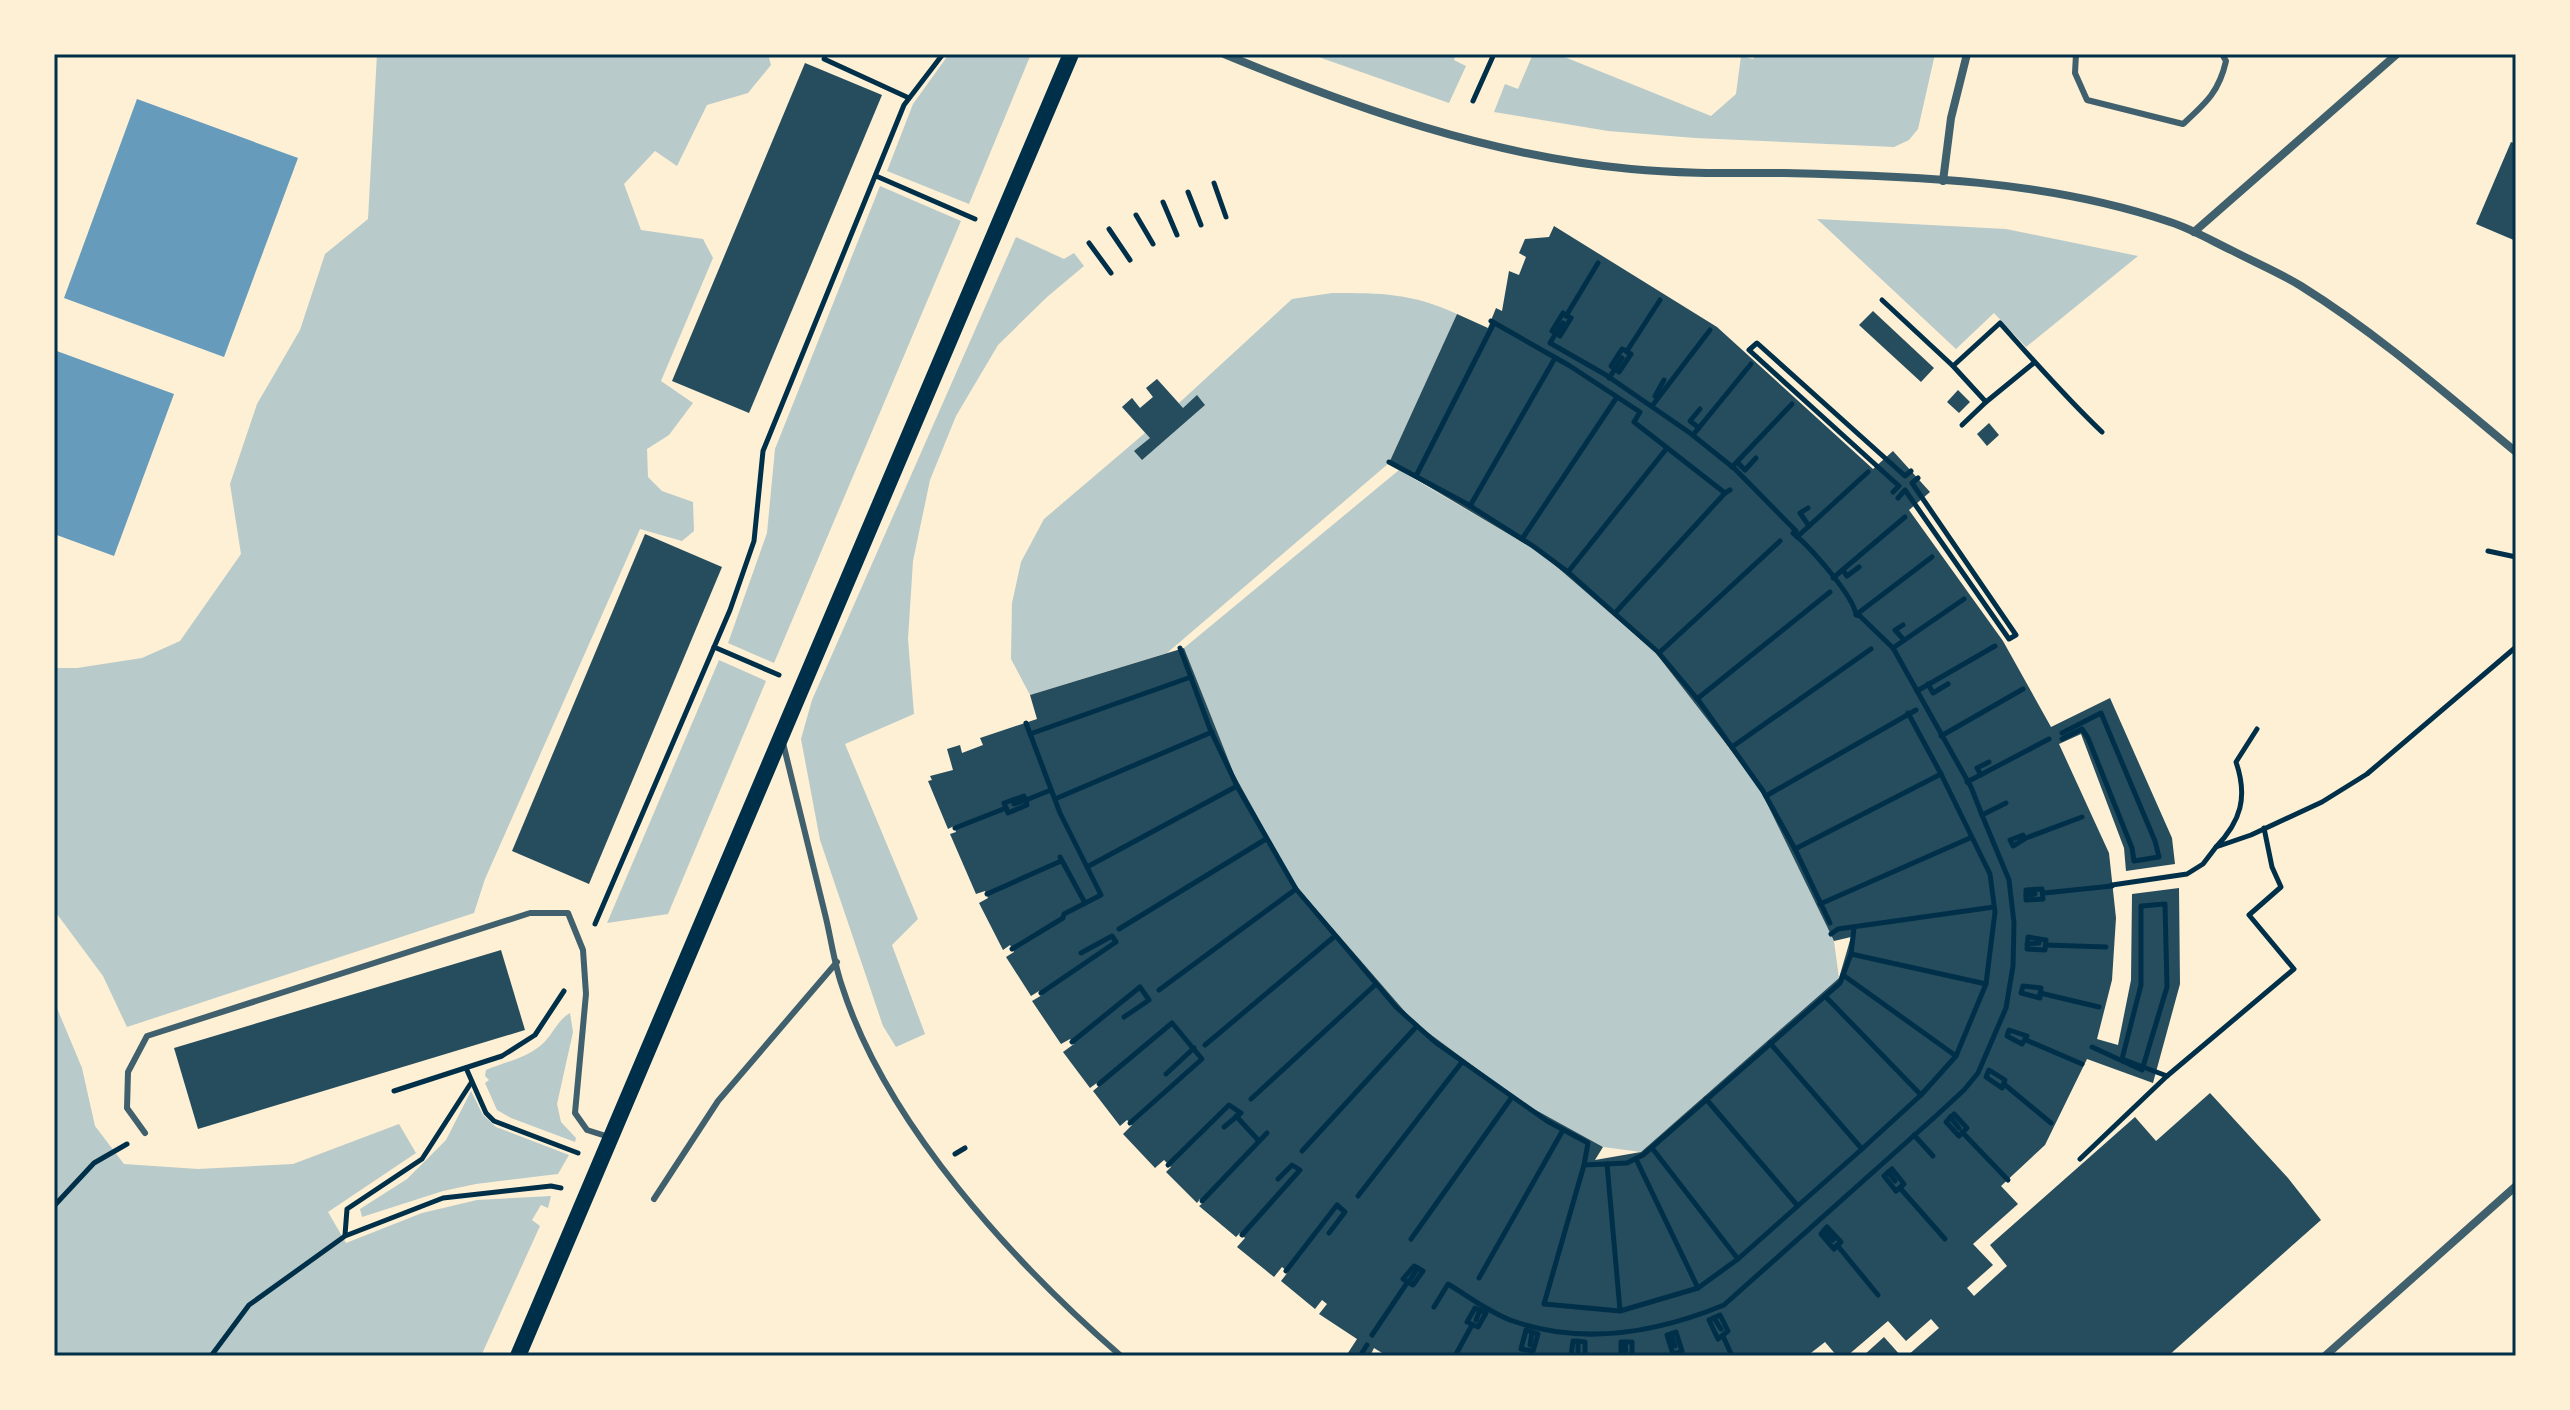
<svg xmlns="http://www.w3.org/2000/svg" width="2570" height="1410" font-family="'DejaVu Sans',sans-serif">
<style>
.green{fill:#b9caca}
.water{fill:#669bbc}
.building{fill:#264d5e}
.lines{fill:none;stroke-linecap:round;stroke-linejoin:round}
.path{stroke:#003049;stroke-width:5}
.service{stroke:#3f606c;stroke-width:6}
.minor{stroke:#3f606c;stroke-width:8}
.secondary{stroke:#003049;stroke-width:16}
.neatline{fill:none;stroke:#003049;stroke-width:3}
</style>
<rect width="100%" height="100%" fill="#fdf0d5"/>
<g class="green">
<polygon points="377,54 768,54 771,65 748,93 707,105 677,166 655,151 624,184 641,230 703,239 713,258 661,381 693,403 669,435 647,449 648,477 662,491 693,502 694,531 682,541 640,529 485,879 474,913 127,1027 103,976 54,910 54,668 77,668 142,658 180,641 241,554 230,484 257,404 300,330 325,254 368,219"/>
<polygon points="949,54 1031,54 969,204 887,171 913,104"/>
<polygon points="1310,54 1456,54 1454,60 1466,66 1449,103"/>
<polygon points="1533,54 1557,54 1711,116 1736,94 1741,56 1753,59 1756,54 1935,54 1918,129 1909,140 1894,147 1695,138 1608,131 1494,112 1505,84 1518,89"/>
<polygon points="880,186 961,221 774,663 728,643 767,533 775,449"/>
<polygon points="1817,219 2006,229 2138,256 2026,347 1994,313 1956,349"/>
<polygon points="1016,237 1064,259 1074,253 1084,266 1047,297 998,345 956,416 930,480 913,561 908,639 914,714 845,744 918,919 892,945 925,1034 896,1047 883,1026 820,840 801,739 812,700"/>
<path d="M1332,293C1382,293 1411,293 1457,314L1389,463L1167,653L1030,695L1011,659L1012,603L1021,562L1044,519L1145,433L1122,407L1132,398L1140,408L1153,397L1146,388L1157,379L1179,403L1292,299Z"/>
<polygon points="1399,470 1542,554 1655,652 1758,785 1834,941 1839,978 1641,1152 1603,1147 1523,1103 1414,1022 1296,886 1234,774 1184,648"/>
<polygon points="719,660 766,681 668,914 607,923"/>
<polygon points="54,1001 82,1068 95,1126 124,1164 198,1169 293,1164 399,1124 416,1153 328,1212 346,1243 422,1213 477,1200 551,1196 548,1208 541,1205 532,1220 540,1226 481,1356 54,1356"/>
<path d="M570,1013L573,1032L557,1104L561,1122L576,1138L575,1142L511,1118L497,1110L485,1083L489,1080L485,1076L486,1070C504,1062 524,1059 540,1046C552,1037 557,1020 570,1013Z"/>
<polygon points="471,1091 483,1115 496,1127 569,1155 558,1174 476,1184 443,1191 362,1217 360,1209 407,1179 446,1140"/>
</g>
<g class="water">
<polygon points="137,99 298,158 224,357 64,298"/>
<polygon points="54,350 174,394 114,556 54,534"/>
</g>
<g class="building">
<polygon points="805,63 882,95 749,413 672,381"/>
<polygon points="2511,142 2516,144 2516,241 2476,224"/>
<polygon points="1554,226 1717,327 1873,469 1893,451 1930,492 1909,510 2003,641 2051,727 2110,698 2172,838 2175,864 2126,871 2124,848 2081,734 2059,744 2109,853 2116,918 2112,980 2097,1039 2118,1045 2131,980 2132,894 2179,888 2180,984 2153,1083 2087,1059 2045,1145 2001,1186 2018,1204 1973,1244 1993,1265 1967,1288 1974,1296 2007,1266 1990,1245 2135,1117 2156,1141 2210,1093 2288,1178 2321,1220 2168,1356 1907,1356 1939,1328 1931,1319 1906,1341 1888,1321 1847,1356 1837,1356 1825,1342 1807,1356 1387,1356 1374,1348 1370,1356 1346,1356 1357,1339 1319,1314 1327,1304 1322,1300 1315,1309 1281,1281 1288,1272 1282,1267 1274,1277 1237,1247 1245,1238 1240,1233 1236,1237 1199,1206 1203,1203 1200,1199 1197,1203 1166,1172 1171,1167 1164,1160 1155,1168 1123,1134 1132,1125 1127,1120 1120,1126 1093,1091 1100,1085 1098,1082 1090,1088 1063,1052 1074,1044 1070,1039 1061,1044 1032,1001 1042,995 1041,993 1039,991 1031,996 1006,957 1014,952 1010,945 1003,950 979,903 988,898 985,891 976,894 950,834 956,832 954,826 948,829 928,781 932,780 930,776 953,770 947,749 960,745 962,753 983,745 980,738 1037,719 1030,695 1184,648 1234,774 1296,886 1414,1022 1523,1103 1603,1147 1595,1160 1641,1152 1839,978 1851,937 1834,941 1758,785 1655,652 1542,554 1389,463 1457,314 1488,328 1496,308 1502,311 1509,271 1519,275 1526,257 1519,253 1525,239 1549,237"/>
<polygon points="1873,311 1934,368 1921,382 1859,325"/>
<polygon points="1157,379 1183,408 1197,395 1205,405 1142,460 1134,451 1150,438 1122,407 1132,398 1140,408 1153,397 1146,388"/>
<polygon points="1958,390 1970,402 1959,413 1947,402"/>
<polygon points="1989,423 1999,435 1987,446 1977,434"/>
<polygon points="645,534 722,567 589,884 512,851"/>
<polygon points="501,950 525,1030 198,1129 174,1048"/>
<polygon points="1884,1337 1901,1356 1863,1356"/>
</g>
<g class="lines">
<g class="path">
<polyline points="826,54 824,59 909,98"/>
<polyline points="1473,101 1494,54"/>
<polyline points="876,176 975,219"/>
<polyline points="1214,183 1226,217"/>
<polyline points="1188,192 1201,225"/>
<polyline points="1163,202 1177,235"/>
<polyline points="1136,215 1153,244"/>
<polyline points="1109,229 1130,260"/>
<polyline points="1089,243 1111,273"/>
<path d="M1598,263L1566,316L1563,313L1552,331L1556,333L1550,343L1606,375L1690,433L1735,469L1796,531L1793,533C1809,546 1854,596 1856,615L1860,616L1893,648L1971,787L1982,815"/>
<polyline points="1882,300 1953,366"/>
<polyline points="1491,321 1570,366 1640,412 1634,422 1725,493 1730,490"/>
<polyline points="1556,333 1560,336 1571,318 1567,316"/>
<polyline points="1556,333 1563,323"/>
<path d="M2035,362L1986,402L1953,366L2000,323C2033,360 2066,398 2102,432"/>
<polyline points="1615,369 1619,372 1631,354 1627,352"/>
<polyline points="1615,369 1622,358"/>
<polyline points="1609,378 1615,369 1611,366 1622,349 1627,351 1660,300"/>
<polyline points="1655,396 1664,380"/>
<polyline points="1652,406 1710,330"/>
<polyline points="1962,425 1986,402"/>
<polyline points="1699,428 1690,421 1700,409"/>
<polyline points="1693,435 1751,364"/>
<polyline points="1389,462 1467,504 1533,546 1568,572 1658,652 1699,701 1763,791 1795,849 1830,923"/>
<polyline points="1737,462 1745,470 1756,458"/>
<polyline points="1732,467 1792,404"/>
<polyline points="1416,476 1494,323"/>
<polyline points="1893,492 1899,486 1749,350 1757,343 1905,476 1911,471"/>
<polyline points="1898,498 1905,490 2009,639 2016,635 1912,483 1918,478"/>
<polyline points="1470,506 1555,358"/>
<polyline points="1808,508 1800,513 1809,526"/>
<polyline points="1797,537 1868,472"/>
<polyline points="1522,539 1617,397"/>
<polyline points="2488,551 2516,557"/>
<polyline points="1843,570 1847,576 1859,567"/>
<polyline points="1568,572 1667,448"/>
<polyline points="1833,578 1905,517"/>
<polyline points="1615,613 1725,493"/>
<polyline points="1857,614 1932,557"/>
<polyline points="1903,625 1895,630 1904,640"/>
<polyline points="714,647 779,675"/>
<polyline points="1180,648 1210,729 1238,788 1296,889 1396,1007 1435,1042 1547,1121 1588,1143 1584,1165 1627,1163 1643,1155 1840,983 1851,954 1854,928"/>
<polyline points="1893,648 1964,599"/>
<polyline points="1659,653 1780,541"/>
<polyline points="1928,684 1933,693 1948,684"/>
<polyline points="1917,691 1995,646"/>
<polyline points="1697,699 1830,592"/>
<path d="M2257,729L2236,762C2248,797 2241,821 2216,847L2251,835L2322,802L2367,774L2516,647"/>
<polyline points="2062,733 2101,713 2155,841 2159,857 2134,861 2132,848 2088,738 2082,729 2062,739"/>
<polyline points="1030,734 1191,677"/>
<polyline points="1941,736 2023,689"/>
<polyline points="1732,747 1871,649"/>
<polyline points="1981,775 1977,768 1989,762"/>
<polyline points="1967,782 2049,739"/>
<polyline points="1766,796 1916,710"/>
<polyline points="1055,799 1212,732"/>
<polyline points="1014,804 1026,800"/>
<polyline points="1006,808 1004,803 1024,796 1026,800"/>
<polyline points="955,828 1006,808 1008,813 1027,805 1026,800 1051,790"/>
<polyline points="2023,835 2010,840 2013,846 2026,838 2082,817"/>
<polyline points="1795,849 1941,774"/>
<polyline points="1060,857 1085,903"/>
<polyline points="1087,867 1237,786"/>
<polyline points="2112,885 2187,874 2203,864 2216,847"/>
<polygon points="2042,889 2043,899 2026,900 2026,890"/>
<polyline points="2044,893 2112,886"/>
<polyline points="987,894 1061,861"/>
<polyline points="2026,895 2035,894"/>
<polyline points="1820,904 1970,838"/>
<polyline points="595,924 730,610 754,541 763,451 904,105 943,54"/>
<polyline points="1119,929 1266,839"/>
<polyline points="1831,934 1838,929 1994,907"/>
<polygon points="2028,937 2046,940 2045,950 2027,949"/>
<polyline points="2027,944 2039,943"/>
<polyline points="2046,945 2106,947"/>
<polyline points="1012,949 1063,918 1064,914 1101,895 1060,813 1026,723"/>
<polyline points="1851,954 1986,984"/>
<polyline points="1843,975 1956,1056"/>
<polygon points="2023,986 2041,988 2040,998 2021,993"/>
<polyline points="1159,990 1296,889"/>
<polyline points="1041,993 1116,942 1112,936 1081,953"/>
<polyline points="2040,993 2099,1007"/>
<polyline points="1825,996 1921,1095"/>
<polygon points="2009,1030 2027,1036 2022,1044 2007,1036"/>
<polyline points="2026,1040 2082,1064"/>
<polyline points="1072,1042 1140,987 1149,1000 1124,1017"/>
<polyline points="1770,1043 1862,1149"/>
<polyline points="1205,1045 1335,936"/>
<polyline points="2092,1047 2142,1070 2167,987 2165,904 2141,906 2141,985 2122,1059 2167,1076"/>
<polyline points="466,1068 486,1113 494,1121 578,1153"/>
<polygon points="1989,1070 2005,1080 2002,1088 1986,1077"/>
<polyline points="1166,1074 1194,1048"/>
<polyline points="1099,1084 1172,1023 1202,1059 1130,1123"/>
<polyline points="2004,1084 2051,1123"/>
<polyline points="394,1091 502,1056 535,1035 564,991"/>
<polyline points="1251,1099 1376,984"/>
<polyline points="1706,1099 1797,1205"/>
<polygon points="1954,1114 1967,1128 1959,1136 1946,1122"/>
<polyline points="1236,1116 1259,1141"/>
<polyline points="1950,1117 1959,1128"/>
<polyline points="1962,1132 2008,1180"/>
<polyline points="1914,1135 1933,1156"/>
<polyline points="1652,1148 1738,1259"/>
<polyline points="1302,1151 1417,1026"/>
<polyline points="955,1154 965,1148"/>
<polyline points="1636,1159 1698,1288"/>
<polyline points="2080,1159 2167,1076 2294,969 2249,915 2281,887 2272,867 2264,828"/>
<polyline points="1607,1164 1620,1310"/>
<polyline points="1168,1165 1229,1105 1241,1113 1224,1127"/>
<polyline points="1584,1165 1544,1304 1620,1311 1698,1288 1738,1259 1862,1149 1921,1095 1956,1056 1986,984 1995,912 1990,874 1941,774 1908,713"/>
<polygon points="1892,1169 1904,1184 1896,1191 1884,1176"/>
<polyline points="1888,1172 1895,1181"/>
<polyline points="1900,1188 1945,1239"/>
<polyline points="1358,1196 1462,1062"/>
<polyline points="1202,1201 1267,1133"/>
<polyline points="54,1206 94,1163 127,1144"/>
<polygon points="1827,1227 1841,1242 1834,1249 1821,1234"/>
<polyline points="1824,1231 1833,1240"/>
<polyline points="345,1235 347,1209 422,1159 471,1083"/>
<polyline points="1242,1235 1300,1170 1292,1165 1278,1179"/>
<polyline points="1411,1239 1512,1097"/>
<polyline points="1837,1245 1878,1295"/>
<polygon points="1414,1266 1423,1271 1413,1285 1403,1279"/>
<polyline points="1286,1271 1337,1205 1345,1212 1329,1233"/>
<polyline points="1479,1278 1563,1130"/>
<polyline points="1410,1280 1418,1268"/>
<path d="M1434,1307L1448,1284C1468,1296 1490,1313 1513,1321C1584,1346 1656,1333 1724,1305L1937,1115L1964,1090L1978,1073L2006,1008L2013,966L2014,923L2009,880L1982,815L2006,803"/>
<polygon points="1475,1308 1486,1313 1478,1327 1467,1322"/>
<polygon points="1720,1315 1728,1331 1718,1339 1709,1320"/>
<polyline points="1714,1318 1721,1329"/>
<polyline points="1476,1320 1480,1310"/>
<polygon points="1526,1330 1538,1334 1533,1351 1521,1349"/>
<polygon points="1676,1332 1682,1351 1673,1354 1667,1335"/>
<polyline points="1671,1334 1675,1346"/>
<polyline points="1372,1335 1407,1283"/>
<polyline points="1723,1336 1732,1356"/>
<polyline points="1625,1342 1626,1354"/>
<polyline points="1530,1345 1532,1332"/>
<polyline points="1578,1354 1578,1341"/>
<polyline points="211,1356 249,1305 345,1236 443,1198 551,1186 561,1188"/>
<polyline points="1360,1356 1367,1345"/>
<polyline points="1455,1356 1472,1325"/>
<polyline points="1571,1356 1573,1341 1585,1342 1585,1356"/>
<polyline points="1621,1356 1621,1342 1632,1342 1632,1356"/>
</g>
<g class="service">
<path d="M2076,54L2075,73L2087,100L2183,124C2206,103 2219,92 2226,61L2222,54"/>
<path d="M783,743C797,800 811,857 825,914C831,938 834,963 842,986C886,1124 1014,1263 1121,1356"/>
<polyline points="145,1133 127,1108 128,1072 147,1036 530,913 568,913 583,950 586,994 575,1113 587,1130 609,1137"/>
<polyline points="654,1199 718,1101 837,962"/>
</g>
<g class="minor">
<path d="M1224,54C1354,108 1490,156 1631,169C1682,174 1734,173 1784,173C1913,176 2047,180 2170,222C2192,229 2212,241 2233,251C2256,263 2280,273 2301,286C2378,334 2446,394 2516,452"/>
<polyline points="1943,181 1951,118 1967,54"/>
<polyline points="2194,232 2397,54"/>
<polyline points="2325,1356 2516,1186"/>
</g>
<polyline class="secondary" points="518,1356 1071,54"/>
</g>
<rect width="2570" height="1410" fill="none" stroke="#fdf0d5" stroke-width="112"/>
<rect x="56" y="56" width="2458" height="1298" class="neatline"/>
</svg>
